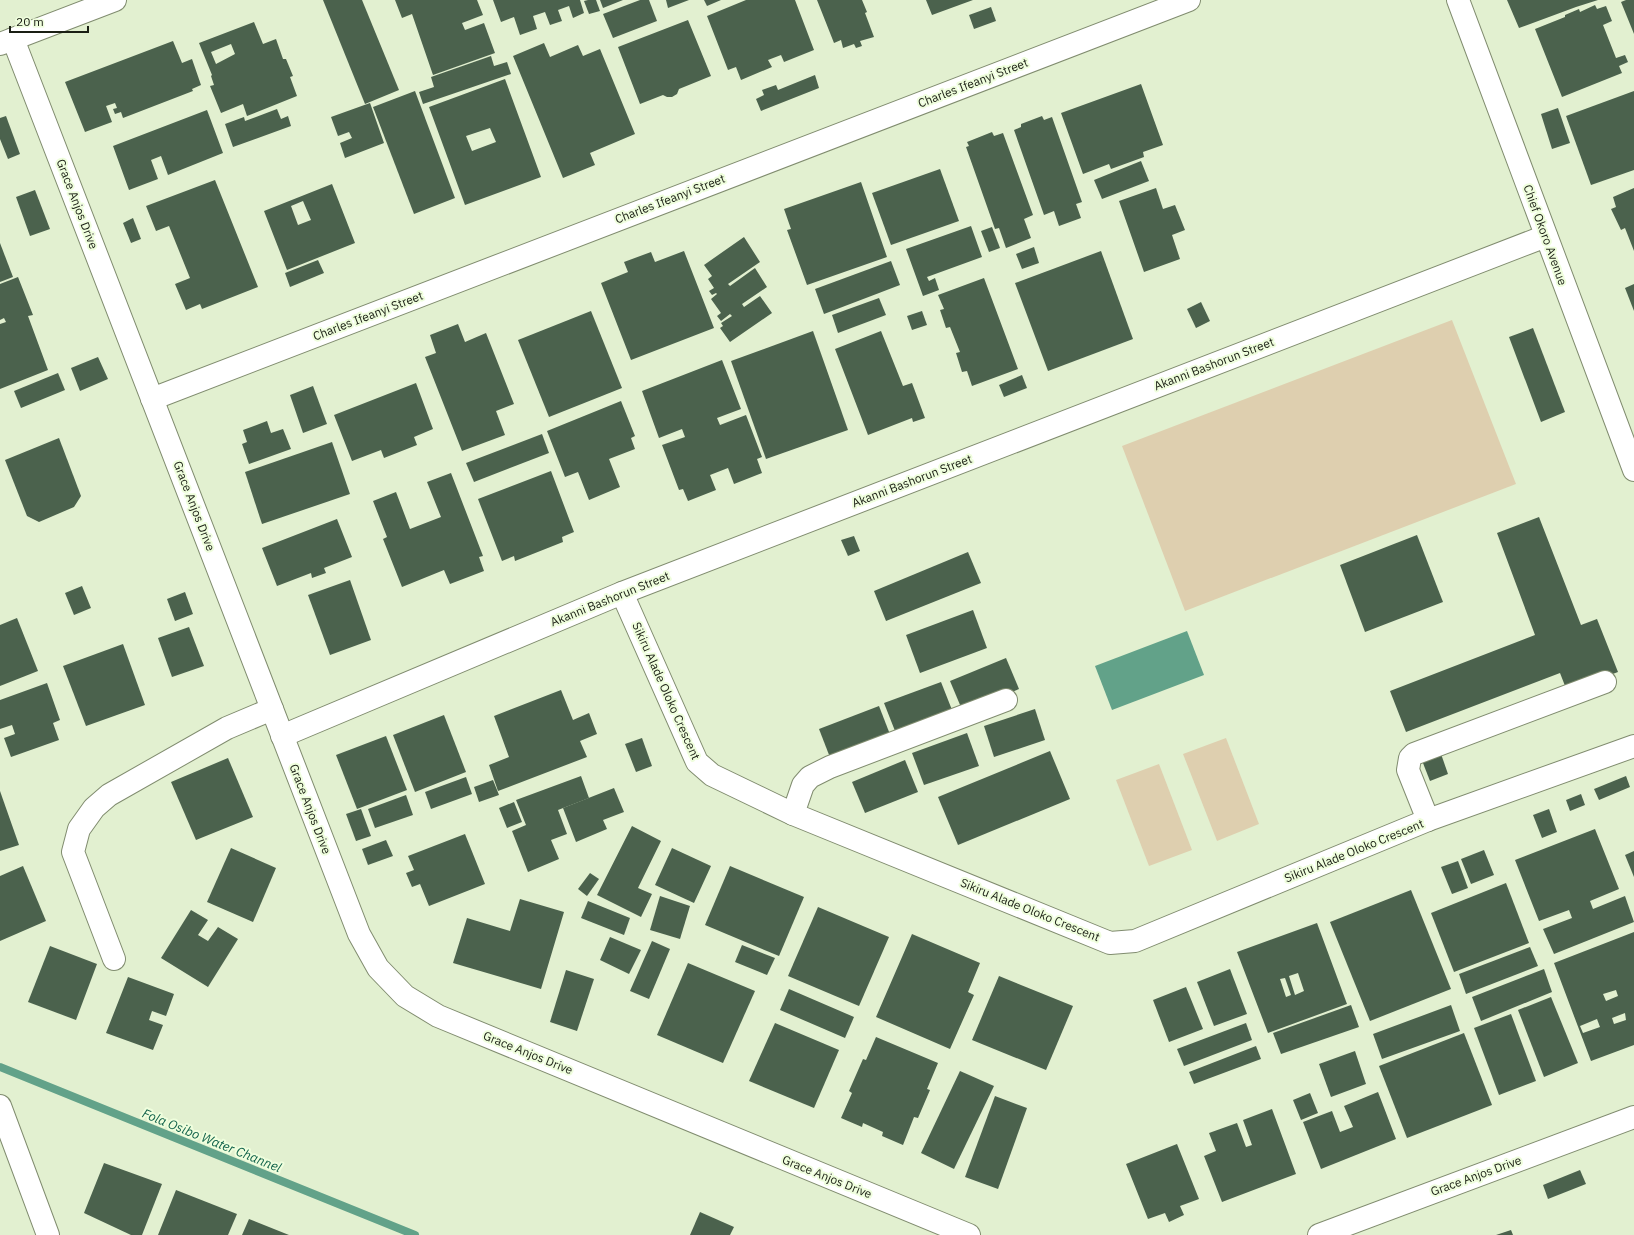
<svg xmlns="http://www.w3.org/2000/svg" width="1634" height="1235" font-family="'IBM Plex Sans',sans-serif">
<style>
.green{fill:#decfaf}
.water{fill:#62a289}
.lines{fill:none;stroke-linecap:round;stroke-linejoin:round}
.stream{stroke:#62a289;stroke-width:8}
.building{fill:#4b624d;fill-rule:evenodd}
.minor-casing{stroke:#808c6f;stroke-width:24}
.minor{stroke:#fff;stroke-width:22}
.labels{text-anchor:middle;stroke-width:4;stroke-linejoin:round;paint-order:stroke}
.street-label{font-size:12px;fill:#1a1f14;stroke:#effedd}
.water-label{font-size:13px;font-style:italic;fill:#11624a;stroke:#effedd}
</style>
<rect width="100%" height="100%" fill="#e2f0d0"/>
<g class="green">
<polygon points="1452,320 1516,484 1185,611 1122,446"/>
<polygon points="1226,738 1259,824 1217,841 1183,754"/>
<polygon points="1159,764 1192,850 1149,866 1116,780"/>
</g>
<polygon class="water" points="1187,631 1204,675 1112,710 1095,666"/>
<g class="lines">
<polyline class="stream" points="0,1067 415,1235"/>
</g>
<g class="building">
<polygon points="323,0 362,0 399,90 365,104"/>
<polygon points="395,0 477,0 483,15 462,23 465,30 484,23 495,53 433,75 412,14 402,18"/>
<polygon points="493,0 580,0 584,13 573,18 569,6 558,10 562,21 550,25 545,12 533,16 537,29 520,35 514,17 501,22"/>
<polygon points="588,0 596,0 600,11 589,14 584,1"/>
<polygon points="600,0 623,0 603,8"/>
<polygon points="640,0 649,0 657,21 613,38 603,14"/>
<polygon points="666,0 689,0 668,8"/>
<polygon points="704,0 721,0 707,6"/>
<polygon points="746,0 795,0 814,50 784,62 781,55 768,60 772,67 741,80 736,67 728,70 707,16"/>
<polygon points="817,0 862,0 867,12 865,13 874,37 860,41 862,46 856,48 854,44 843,48 841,40 834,43"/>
<polygon points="926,0 973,0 932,15"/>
<polygon points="1507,0 1598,0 1576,7 1519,28"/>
<polygon points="1626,0 1634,0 1634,34 1621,2"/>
<polygon points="1595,5 1597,9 1606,6 1612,21 1603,25 1616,58 1625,55 1628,62 1619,66 1622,73 1562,97 1535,29 1565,17 1565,15 1579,9 1580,12"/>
<polygon points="991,7 996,21 974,29 969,15"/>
<polygon points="688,20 711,76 679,89 677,94 672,97 667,97 663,95 640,104 618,47"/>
<path d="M254,22L263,44L276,39L283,59H286L293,76L290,77L297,96L247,116L243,104L221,113L210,86L214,85L211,76L212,75L199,43ZM231,44L235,54L216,64L211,52Z"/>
<polygon points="173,41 182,63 192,59 201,85 192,89 193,91 123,118 121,112 115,114 113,109 117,108 115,103 106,106 112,122 85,132 65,82"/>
<polygon points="544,43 550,57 578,45 583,56 600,49 635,134 590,153 595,165 563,178 513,56"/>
<polygon points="491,56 494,66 507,62 511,74 423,104 419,92 434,87 431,77"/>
<polygon points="815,75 819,88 761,111 756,99 764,95 762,90 776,85 778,90"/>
<path d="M505,79L541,177L465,205L429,107ZM490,128L496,142L472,151L466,136Z"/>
<polygon points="1141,84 1163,145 1143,152 1144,157 1111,169 1109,164 1083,174 1061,113"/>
<polygon points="415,91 455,198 414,214 373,107"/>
<polygon points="1634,91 1634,170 1591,185 1566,116"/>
<polygon points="370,103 384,143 345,158 340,143 352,138 349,132 338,136 331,117"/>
<polygon points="1558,108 1570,143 1552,149 1541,114"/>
<polygon points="277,109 281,119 288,116 291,126 233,147 225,124 244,117 245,121"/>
<polygon points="207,110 223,153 168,175 161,156 151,160 158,179 129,190 113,146"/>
<polygon points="6,116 20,154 8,159 0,139 0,118"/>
<polygon points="1042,116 1044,120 1052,117 1082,202 1076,204 1081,218 1059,226 1054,211 1044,215 1014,130 1021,127 1021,124"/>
<polygon points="992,132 994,136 1003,133 1033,215 1024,219 1031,238 1006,248 999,228 995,229 966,147 969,146 967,142"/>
<polygon points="1141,161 1149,181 1102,199 1094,180"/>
<polygon points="940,169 959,221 891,245 872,193"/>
<polygon points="215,180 258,287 202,309 200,304 186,310 175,284 190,278 169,226 156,231 146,206"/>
<polygon points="861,182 887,257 807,285 787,230 791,229 784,209"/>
<path d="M332,184L355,243L287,270L264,211ZM303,201L311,220L298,225L291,206Z"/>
<polygon points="1156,188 1163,209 1175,205 1185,230 1172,235 1180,259 1144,272 1119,201"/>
<polygon points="1634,188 1634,251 1625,228 1621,230 1611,209 1616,207 1613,197"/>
<polygon points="35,190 50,229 30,236 16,197"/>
<polygon points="133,218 141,239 131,243 123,223"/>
<polygon points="971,226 982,257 927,277 929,281 935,278 939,290 923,296 906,249"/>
<polygon points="992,227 1000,248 989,252 981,231"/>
<polygon points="744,237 760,262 728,284 730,286 755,268 767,287 742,304 744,307 760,296 772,313 730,342 720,328 723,326 721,323 732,316 730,314 721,321 717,316 721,313 711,299 717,294 716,293 712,295 709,291 714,288 708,279 712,276 704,265"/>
<polygon points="0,243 13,277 0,282"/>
<polygon points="1034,247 1039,263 1022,269 1016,254"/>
<polygon points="684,251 714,328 631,360 601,283 628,272 624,262 651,252 655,262"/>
<polygon points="1101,251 1133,339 1048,371 1015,283"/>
<polygon points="318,260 324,273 290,287 285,273"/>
<polygon points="891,261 900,285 824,314 815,289"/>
<polygon points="18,277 33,315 28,316 48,370 0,389 0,324 6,322 4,318 0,320 0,284"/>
<polygon points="984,278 1018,369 972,386 967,371 962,372 956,353 960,352 950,327 946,328 940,310 944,309 938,295"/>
<polygon points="1634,284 1634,311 1625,288"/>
<polygon points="879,298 886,315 838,333 832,315"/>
<polygon points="1201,302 1210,321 1196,328 1187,309"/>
<polygon points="591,311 622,388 549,417 518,340"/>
<polygon points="922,311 927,325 912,330 907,316"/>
<polygon points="458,324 465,342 486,333 514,404 496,411 505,435 462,451 425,357 436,353 430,335"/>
<polygon points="1533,328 1565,412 1541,422 1509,337"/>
<polygon points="813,331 848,430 766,459 731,361"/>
<polygon points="881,331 903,386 912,383 925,418 913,422 912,418 868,435 835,349"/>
<polygon points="98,357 108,379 80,391 71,368"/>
<polygon points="722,360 741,409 717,418 720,425 746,415 762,457 757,459 762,473 734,484 728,468 710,475 716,490 688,501 683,489 679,490 662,445 685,437 682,429 659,438 642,391"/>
<polygon points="58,373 65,390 21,408 14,391"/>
<polygon points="1022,375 1027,388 1004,397 999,385"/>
<polygon points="416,383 433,429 414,437 417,445 384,458 381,450 352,461 334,415"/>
<polygon points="313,386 327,424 303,433 290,395"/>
<polygon points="621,401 635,436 631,438 635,449 609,459 620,487 589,500 578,472 565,477 547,431"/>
<polygon points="267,421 271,433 283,429 291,449 249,464 242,444 247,442 243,430"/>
<polygon points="542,434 549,453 474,482 466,463"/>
<polygon points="59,438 81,496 74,507 39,522 27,516 5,460"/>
<polygon points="332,442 350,494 262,524 245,472"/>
<polygon points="551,471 574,532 562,537 563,542 515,561 514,556 502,561 478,499"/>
<polygon points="451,473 483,556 479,557 484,571 450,584 444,570 402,587 383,539 387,537 373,501 396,492 410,529 441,517 427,482"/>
<polygon points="1539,517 1581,625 1597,619 1618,672 1567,691 1560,673 1406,732 1390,691 1535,635 1497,533"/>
<polygon points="337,519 352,557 324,568 326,573 312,578 311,573 277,586 262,548"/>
<polygon points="1417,535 1443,602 1365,632 1340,565"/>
<polygon points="854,536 860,551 848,556 841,540"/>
<polygon points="968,552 981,583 886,621 874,591"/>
<polygon points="350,580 371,640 330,655 308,595"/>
<polygon points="82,586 91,608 74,615 65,593"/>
<polygon points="185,592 193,614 175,621 167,599"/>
<polygon points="973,610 987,648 920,673 906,635"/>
<polygon points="17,618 38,671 0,686 0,625"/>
<polygon points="189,627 204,666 172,677 158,638"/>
<polygon points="123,644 145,705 86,726 63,666"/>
<polygon points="1006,658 1019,689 963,712 950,681"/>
<polygon points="941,682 954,715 897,736 884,703"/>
<polygon points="47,683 60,720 53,723 59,740 11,757 4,738 15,734 12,725 0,729 0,700"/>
<polygon points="561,690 573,720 589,713 597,734 580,741 587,757 498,791 489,765 509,757 494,716"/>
<polygon points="879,706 891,737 831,760 819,729"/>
<polygon points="1035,709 1045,740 994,757 984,726"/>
<polygon points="444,715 466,772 415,792 393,735"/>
<polygon points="967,733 979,766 924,785 912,753"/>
<polygon points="386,736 407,790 357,809 336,755"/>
<polygon points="642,738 652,766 636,772 625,744"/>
<polygon points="1050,751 1070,799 958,845 938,797"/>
<polygon points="1440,751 1448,774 1430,781 1421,758"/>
<polygon points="228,758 253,817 196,840 171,782"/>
<polygon points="905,760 918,792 865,813 852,782"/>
<polygon points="581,776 589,798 558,810 567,834 551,840 559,859 528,872 512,831 526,825 516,800"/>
<polygon points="1626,776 1630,787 1599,800 1594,789"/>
<polygon points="466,777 472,794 431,809 425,792"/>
<polygon points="493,780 499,795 479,802 474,787"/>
<polygon points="614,788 624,812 603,820 607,829 576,842 563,808"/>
<polygon points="0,791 19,845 0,851"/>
<polygon points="1581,794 1585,805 1570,811 1566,800"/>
<polygon points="406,795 413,815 375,828 368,809"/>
<polygon points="514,802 522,822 507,828 499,808"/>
<polygon points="361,809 371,836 356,841 346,814"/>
<polygon points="1549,809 1557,832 1542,838 1533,815"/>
<polygon points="632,826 661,841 638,888 652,894 641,917 597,895"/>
<polygon points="1595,829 1619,889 1590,901 1593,909 1625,896 1634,922 1554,954 1543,929 1572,918 1569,910 1539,921 1515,860"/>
<polygon points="465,834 485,884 429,906 420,884 412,887 406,873 414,870 408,856"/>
<polygon points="386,840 393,856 368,865 362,849"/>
<polygon points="231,848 276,868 253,922 207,902"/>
<polygon points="672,848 711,866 694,903 655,885"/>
<polygon points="1484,850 1494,875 1471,884 1461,859"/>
<polygon points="1634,851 1634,877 1625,855"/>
<polygon points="1458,861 1468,888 1452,894 1441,867"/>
<polygon points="23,866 46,921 0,941 0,876"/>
<polygon points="730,866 804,897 779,956 705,925"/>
<polygon points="590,873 599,879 587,896 578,889"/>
<polygon points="1506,883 1529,943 1454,972 1431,913"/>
<polygon points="1411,890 1451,989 1370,1021 1330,922"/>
<polygon points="660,896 690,906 680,939 650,930"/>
<polygon points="520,899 564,912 541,989 453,963 467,918 510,931"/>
<polygon points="588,901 630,918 624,935 581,918"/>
<polygon points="818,907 889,937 859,1006 788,976"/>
<polygon points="191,910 208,920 198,935 208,941 218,927 238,939 208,987 161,958"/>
<path d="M1317,923L1347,1004L1268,1033L1237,952ZM1298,973L1304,991L1295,995L1289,976ZM1285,978L1291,995L1286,997L1280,979Z"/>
<path d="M1634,932V1045L1591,1061L1554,963ZM1616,990L1618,996L1606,1001L1603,994ZM1625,1013L1626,1020L1614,1024L1612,1018ZM1597,1019L1600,1027L1583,1033L1580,1026Z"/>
<polygon points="912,934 980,963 968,992 974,995 950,1049 876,1017"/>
<polygon points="610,937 641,950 629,974 600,960"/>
<polygon points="652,941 670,949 649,999 630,991"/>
<polygon points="742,945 775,958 767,975 735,962"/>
<polygon points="50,946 97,964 76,1020 28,1002"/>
<polygon points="1530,947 1538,966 1466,994 1459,974"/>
<polygon points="688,963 755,991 723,1063 657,1035"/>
<polygon points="1230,969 1247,1014 1214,1026 1197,982"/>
<polygon points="1544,969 1552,992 1481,1021 1472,997"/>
<polygon points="566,970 594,979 577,1031 550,1022"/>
<polygon points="999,976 1073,1006 1046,1070 972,1040"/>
<polygon points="128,977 174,994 166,1016 152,1011 149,1020 163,1025 153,1050 106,1033"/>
<polygon points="1186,987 1203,1029 1169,1042 1153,1000"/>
<polygon points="789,989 854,1017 845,1038 780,1010"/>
<polygon points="1551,997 1578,1063 1544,1077 1518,1010"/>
<polygon points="1351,1005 1359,1027 1281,1054 1273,1033"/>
<polygon points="1451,1005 1460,1031 1382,1059 1373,1034"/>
<polygon points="1511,1014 1536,1081 1499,1095 1474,1028"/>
<polygon points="775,1023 839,1050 814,1108 749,1081"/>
<polygon points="1246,1023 1252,1040 1184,1066 1177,1049"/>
<polygon points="1464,1033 1492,1105 1407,1138 1379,1066"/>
<polygon points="876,1037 938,1063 927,1089 930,1090 918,1118 914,1117 903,1145 882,1136 883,1132 863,1123 862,1127 841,1118 852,1093 849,1091 863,1059 866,1060"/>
<polygon points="1256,1046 1261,1059 1194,1084 1189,1072"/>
<polygon points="1355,1051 1366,1084 1331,1097 1319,1064"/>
<polygon points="960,1071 994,1086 954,1169 921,1153"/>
<polygon points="1378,1092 1396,1139 1321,1169 1303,1122 1332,1111 1340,1132 1353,1127 1344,1106"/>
<polygon points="1310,1093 1318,1113 1301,1120 1293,1100"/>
<polygon points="995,1096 1027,1108 998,1189 965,1177"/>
<polygon points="1272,1109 1296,1174 1222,1202 1204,1156 1216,1151 1209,1133 1237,1123 1246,1147 1252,1145 1243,1120"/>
<polygon points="1177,1144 1199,1199 1180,1206 1184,1215 1169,1222 1165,1213 1148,1219 1126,1164"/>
<polygon points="104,1163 162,1184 142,1235 131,1235 84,1213"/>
<polygon points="1580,1170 1586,1184 1548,1199 1543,1185"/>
<polygon points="176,1190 237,1214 228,1235 158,1235"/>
<polygon points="700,1212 734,1227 730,1235 690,1235"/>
<polygon points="249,1219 289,1235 242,1235"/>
<polygon points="1511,1230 1513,1235 1496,1235"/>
</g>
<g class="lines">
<g class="minor-casing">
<g id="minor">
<polyline points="1458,0 1634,470"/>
<polyline points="13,39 359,934 378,968 405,996 438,1016 969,1235"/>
<polyline points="0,44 115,0"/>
<polyline points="152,399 1189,0"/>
<polyline points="622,593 697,762 712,775 793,814 1110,943 1135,941 1428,820 1634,746"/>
<polyline points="282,736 622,593 1546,236"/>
<polyline points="793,814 803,785 810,777 830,767 1006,700"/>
<polyline points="1428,820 1408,770 1410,758 1414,754 1605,682"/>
<polyline points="114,959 73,852 79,829 94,808 109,795 227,728 272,709"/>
<polyline points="0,1106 48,1235"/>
<polyline points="1319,1235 1634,1117"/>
</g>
</g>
<use href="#minor" class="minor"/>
</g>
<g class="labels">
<g class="street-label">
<text transform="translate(973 83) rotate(-21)" y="4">Charles Ifeanyi Street</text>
<text transform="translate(670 199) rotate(-21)" y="4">Charles Ifeanyi Street</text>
<text transform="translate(77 204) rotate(69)" y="4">Grace Anjos Drive</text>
<text transform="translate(1545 235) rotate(70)" y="4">Chief Okoro Avenue</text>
<text transform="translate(368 316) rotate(-21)" y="4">Charles Ifeanyi Street</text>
<text transform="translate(1214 364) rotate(-21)" y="4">Akanni Bashorun Street</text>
<text transform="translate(912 481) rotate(-21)" y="4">Akanni Bashorun Street</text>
<text transform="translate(194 506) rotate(69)" y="4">Grace Anjos Drive</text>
<text transform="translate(610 599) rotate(-22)" y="4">Akanni Bashorun Street</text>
<text transform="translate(666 691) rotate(66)" y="4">Sikiru Alade Oloko Crescent</text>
<text transform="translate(310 809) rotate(69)" y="4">Grace Anjos Drive</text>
<text transform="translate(1354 851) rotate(-22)" y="4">Sikiru Alade Oloko Crescent</text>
<text transform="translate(1030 910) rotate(22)" y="4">Sikiru Alade Oloko Crescent</text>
<text transform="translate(528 1053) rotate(22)" y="4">Grace Anjos Drive</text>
<text transform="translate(1476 1176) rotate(-20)" y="4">Grace Anjos Drive</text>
<text transform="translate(827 1177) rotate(22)" y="4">Grace Anjos Drive</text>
</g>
<g class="water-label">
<text transform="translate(212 1140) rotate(22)" y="5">Fola Osibo Water Channel</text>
</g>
</g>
<path d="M10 26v6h78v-6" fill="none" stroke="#1a1f14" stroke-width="2"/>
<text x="16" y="26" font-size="12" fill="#1a1f14" stroke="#effedd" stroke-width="3" paint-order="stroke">20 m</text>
</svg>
